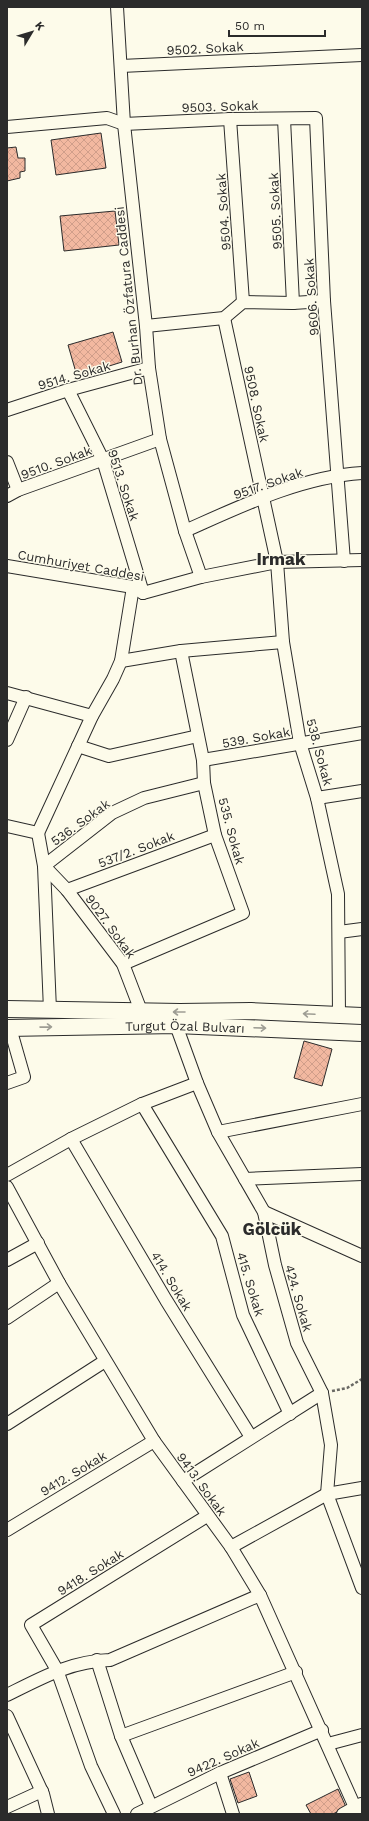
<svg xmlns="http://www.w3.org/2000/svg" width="369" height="1821" font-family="'Work Sans',sans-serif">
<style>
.building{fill:url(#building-cross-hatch);stroke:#2b2b2b}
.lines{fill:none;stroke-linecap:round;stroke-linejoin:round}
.street-casing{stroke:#2b2b2b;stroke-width:14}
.secondary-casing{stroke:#2b2b2b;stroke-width:18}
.path{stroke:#6a6964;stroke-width:2.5;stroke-dasharray:3 2;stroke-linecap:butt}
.street{stroke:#fdfbea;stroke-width:12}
.secondary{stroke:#fdfbea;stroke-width:16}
.oneway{stroke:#9e9d94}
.labels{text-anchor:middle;stroke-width:3;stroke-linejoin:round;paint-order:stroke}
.street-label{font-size:13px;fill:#2b2b2b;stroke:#fdfbea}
.district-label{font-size:17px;font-weight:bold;fill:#2b2b2b;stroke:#fdfbea}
</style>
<defs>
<pattern id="building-cross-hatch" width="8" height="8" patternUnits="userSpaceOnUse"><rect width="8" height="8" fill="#f2b8a0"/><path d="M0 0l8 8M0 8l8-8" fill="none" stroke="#d09e8a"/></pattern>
</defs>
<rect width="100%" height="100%" fill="#fdfbea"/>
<g class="building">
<polygon points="101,133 106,168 56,175 51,140"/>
<polygon points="16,147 18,158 25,158 25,171 20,172 20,178 7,181 7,148"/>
<polygon points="115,211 119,245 64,251 60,216"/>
<polygon points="113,332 122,362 77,376 68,345"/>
<polygon points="304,1041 332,1049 322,1086 294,1078"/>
<polygon points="249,1772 257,1796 238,1803 230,1779"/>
<polygon points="338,1789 346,1807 333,1814 311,1814 306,1805"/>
</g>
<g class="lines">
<g class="street-casing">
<g id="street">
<polyline points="117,7 124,124 146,326 149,368 160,439 185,531 201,577"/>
<polyline points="121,66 362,55"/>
<polyline points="230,119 243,302"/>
<polyline points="284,119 293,303"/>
<polyline points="7,127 107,118 124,124 230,119 316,118 324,301 344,561"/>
<polyline points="224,318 277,562 283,642 300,743 317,798 338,894 339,1015"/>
<polyline points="146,326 224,318 243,302 293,303 324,301"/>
<polyline points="68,390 103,460 143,593"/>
<polyline points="7,410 68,390 149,368"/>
<polyline points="7,462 18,490"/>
<polyline points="7,496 18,490 160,439"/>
<path d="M185,531C241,506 300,477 362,473"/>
<polyline points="7,566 133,587 143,593 201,577 277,562 362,560"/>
<polyline points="121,661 181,651 283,642"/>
<polyline points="7,693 92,716"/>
<polyline points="7,740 26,697"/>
<polyline points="78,746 109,756 198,736"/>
<polyline points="203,760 362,733"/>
<polyline points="317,798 362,791"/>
<polyline points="7,826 38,833 44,866 50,1010"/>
<polyline points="38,833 92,716 113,679 121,661 133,587"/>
<polyline points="67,890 215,835"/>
<polyline points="339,932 362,929"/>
<polyline points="123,964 243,913 215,835 204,783 203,760 181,651"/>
<polyline points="141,1011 123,964 67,890 44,866 112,813 144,798 204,783"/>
<polyline points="176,1025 197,1083 218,1132 264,1212 275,1265 297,1343 322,1393 331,1445 327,1494 362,1588"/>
<polyline points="7,1083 24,1077 10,1028"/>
<polyline points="142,1104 222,1236 243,1315 290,1414"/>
<polyline points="218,1132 362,1104"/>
<polyline points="71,1139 166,1300 251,1437"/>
<polyline points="7,1175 71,1139 142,1104 197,1083"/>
<polyline points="245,1179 362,1174"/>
<polyline points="7,1187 59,1283 154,1441 231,1547 260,1595 358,1814"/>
<polyline points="264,1212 362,1256"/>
<polyline points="7,1260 38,1243"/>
<polyline points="7,1318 59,1283"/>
<polyline points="7,1424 105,1361"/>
<polyline points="183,1481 322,1393"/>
<polyline points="7,1530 154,1441"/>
<polyline points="231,1547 327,1494 362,1488"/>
<polyline points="97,1660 121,1736 151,1806"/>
<path d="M7,1695C41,1678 71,1661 110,1660L260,1595"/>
<polyline points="7,1716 43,1794 48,1814"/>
<polyline points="121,1736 296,1672"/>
<polyline points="328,1744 362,1735"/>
<polyline points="220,1773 233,1814"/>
<polyline points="7,1807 42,1791"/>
<polyline points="114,1814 91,1766 57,1670 31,1625 207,1516"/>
<polyline points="137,1814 220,1773 322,1730"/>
<polyline points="343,1814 361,1804"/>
</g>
</g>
<g class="secondary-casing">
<g id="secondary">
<polyline points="7,1009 180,1012 251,1011 362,1016"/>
<path id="s1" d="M7,1028L176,1025L362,1033"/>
</g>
</g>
<polyline class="path" points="332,1391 347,1388 362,1379"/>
<use href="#street" class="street"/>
<use href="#secondary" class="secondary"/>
</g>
<defs><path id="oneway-shaft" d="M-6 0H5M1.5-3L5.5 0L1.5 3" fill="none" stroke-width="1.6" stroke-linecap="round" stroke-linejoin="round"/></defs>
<g class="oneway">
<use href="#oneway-shaft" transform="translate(179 1012) rotate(-180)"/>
<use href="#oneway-shaft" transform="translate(309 1014) rotate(-177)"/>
<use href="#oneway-shaft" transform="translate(46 1027) rotate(-1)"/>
<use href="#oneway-shaft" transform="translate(260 1028) rotate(2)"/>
</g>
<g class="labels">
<g class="street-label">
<text transform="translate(205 48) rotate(-3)" y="5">9502. Sokak</text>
<text transform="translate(220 106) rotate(-2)" y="5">9503. Sokak</text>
<text transform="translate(275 211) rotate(-93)" y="5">9505. Sokak</text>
<text transform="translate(223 212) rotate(-94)" y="5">9504. Sokak</text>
<text transform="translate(128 296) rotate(-96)" y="5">Dr. Burhan Özfatura Caddesi</text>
<text transform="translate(311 297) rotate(-94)" y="5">9606. Sokak</text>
<text transform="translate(74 375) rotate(-16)" y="5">9514. Sokak</text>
<text transform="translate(257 404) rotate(78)" y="5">9508. Sokak</text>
<text transform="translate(56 462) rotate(-20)" y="5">9510. Sokak</text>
<text transform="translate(268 483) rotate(-19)" y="5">9517. Sokak</text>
<text transform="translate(124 485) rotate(72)" y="5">9513. Sokak</text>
<text transform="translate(81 565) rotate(10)" y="5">Cumhuriyet Caddesi</text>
<text transform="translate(256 737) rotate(-10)" y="5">539. Sokak</text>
<text transform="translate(320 752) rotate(75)" y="5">538. Sokak</text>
<text transform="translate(80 822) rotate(-36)" y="5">536. Sokak</text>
<text transform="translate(232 831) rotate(75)" y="5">535. Sokak</text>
<text transform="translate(136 849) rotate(-21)" y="5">537/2. Sokak</text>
<text transform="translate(111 926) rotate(54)" y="5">9027. Sokak</text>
<text dy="5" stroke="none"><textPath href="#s1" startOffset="178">Turgut Özal Bulvarı</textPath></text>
<text transform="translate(172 1281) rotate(59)" y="5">414. Sokak</text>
<text transform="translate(251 1284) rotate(73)" y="5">415. Sokak</text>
<text transform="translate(299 1298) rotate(74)" y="5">424. Sokak</text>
<text transform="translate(73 1473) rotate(-31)" y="5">9412. Sokak</text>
<text transform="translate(202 1484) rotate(54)" y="5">9413. Sokak</text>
<text transform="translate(90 1572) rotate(-32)" y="5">9418. Sokak</text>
<text transform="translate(223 1757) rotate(-24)" y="5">9422. Sokak</text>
</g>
<g class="district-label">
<text x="281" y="565">Irmak</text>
<text x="272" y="1235">Gölcük</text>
</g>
</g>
<rect width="369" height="1821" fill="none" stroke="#2b2b2b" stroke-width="16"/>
<g transform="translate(32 32) rotate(52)" stroke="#fdfbea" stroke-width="3" paint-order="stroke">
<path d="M0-3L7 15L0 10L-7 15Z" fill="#2b2b2b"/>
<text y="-6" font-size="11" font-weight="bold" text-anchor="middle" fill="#2b2b2b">K</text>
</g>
<path d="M229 30v6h96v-6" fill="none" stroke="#2b2b2b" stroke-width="2"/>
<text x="235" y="30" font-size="12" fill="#2b2b2b" stroke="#fdfbea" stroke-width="3" paint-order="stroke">50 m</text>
</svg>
